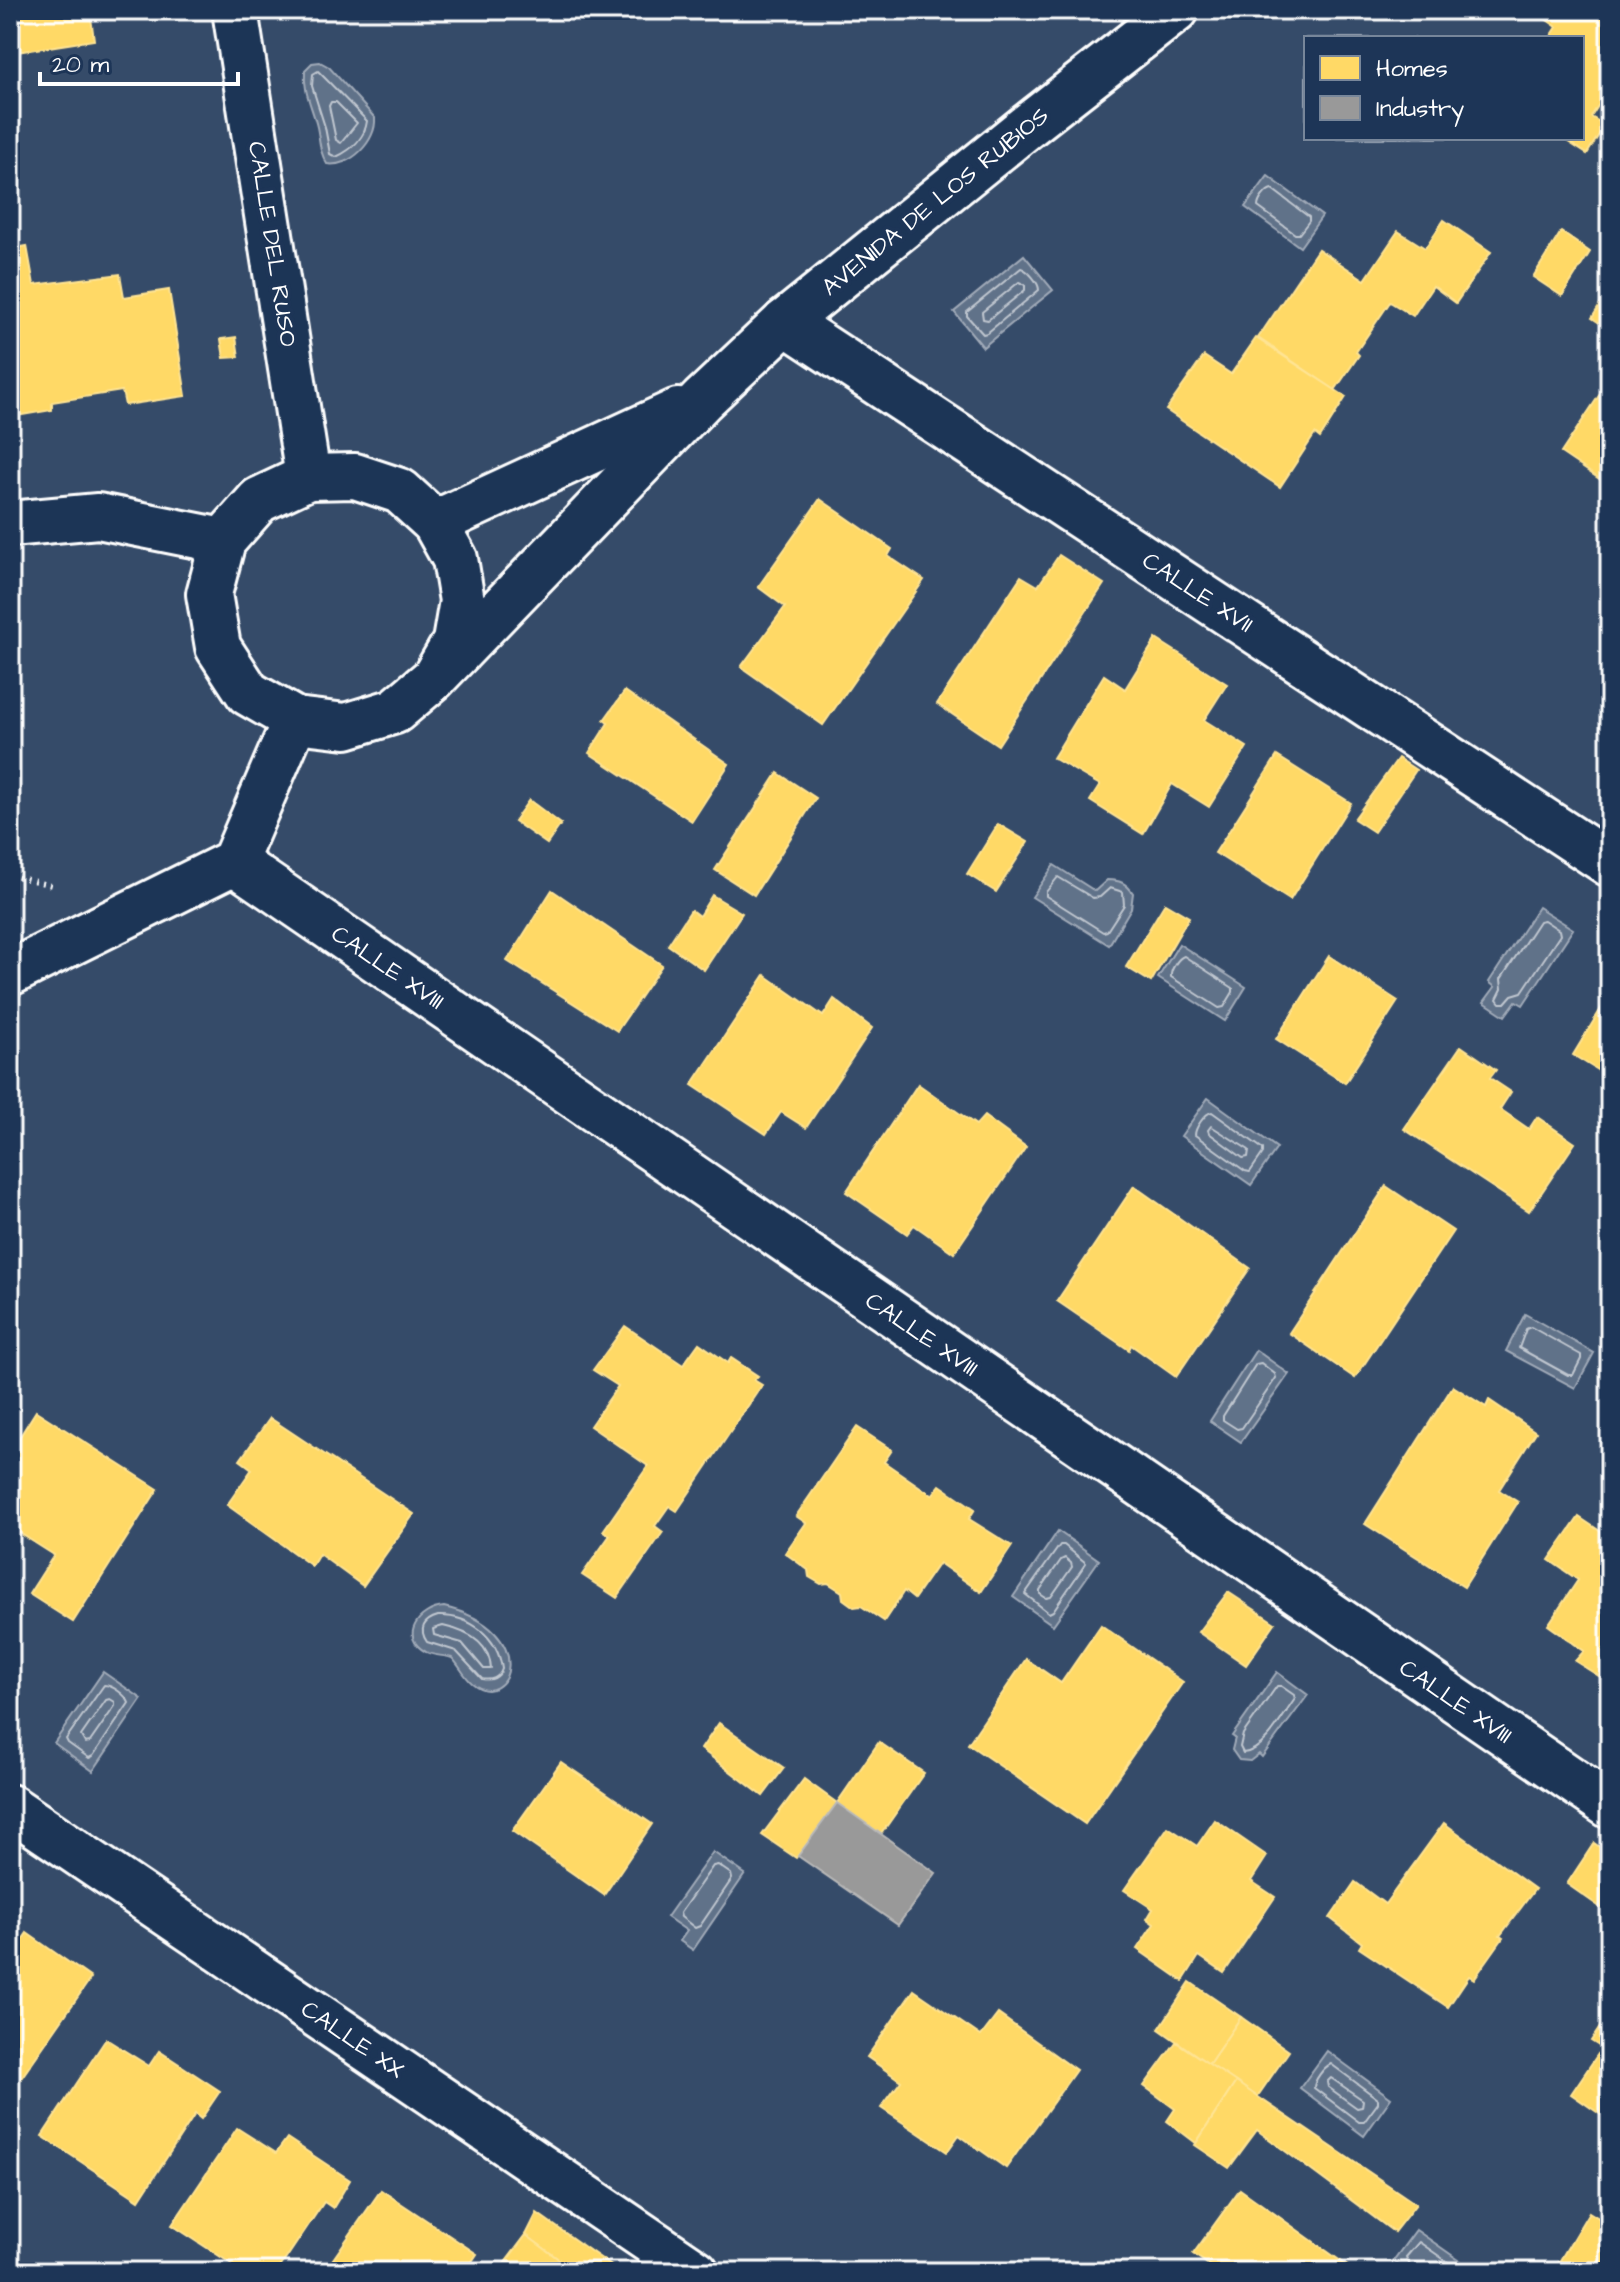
<svg xmlns="http://www.w3.org/2000/svg" width="1620" height="2282" font-family="'Architects Daughter',sans-serif">
<style>
.green{fill:#364b69;stroke:#9aa5b4;stroke-width:2;fill-rule:evenodd}
.water{fill:#617289;stroke:#a0aab8;stroke-width:2}
.homes{fill:#ffd966;stroke:#ffe494;stroke-width:2}
.industry{fill:#999;stroke:#b8b8b8;stroke-width:2}
.lines{fill:none;stroke-linecap:round;stroke-linejoin:round}
.shore{stroke:#c0c7d0;stroke-width:2}
.street-casing{stroke:#fff;stroke-width:50}
.secondary-casing{stroke:#fff;stroke-width:50}
.path{stroke:#fff;stroke-width:5;stroke-dasharray:2 6;stroke-linecap:butt}
.street{stroke:#1d3557;stroke-width:44}
.secondary{stroke:#1d3557;stroke-width:44}
.labels{text-anchor:middle;stroke-width:8;stroke-linejoin:round;paint-order:stroke}
.street-label{font-size:24px;fill:#fff;stroke:#1d3557}
</style>
<rect width="100%" height="100%" fill="#1d3557"/>
<filter id="ink" filterUnits="userSpaceOnUse"><feTurbulence type="fractalNoise" baseFrequency=".0125" numOctaves="2"/><feDisplacementMap in="SourceGraphic" scale="16" xChannelSelector="R" yChannelSelector="G"/><feConvolveMatrix kernelMatrix="1 2 1 2 8 2 1 2 1" color-interpolation-filters="sRGB"/></filter>
<g filter="url(#ink)">
<path class="green" d="M10,10H1610V2272H10ZM1306,38H1582V138H1306Z"/>
<g class="water">
<path d="M320,62L329,67L375,118C377,141 350,168 327,164C319,152 320,140 317,127C312,106 303,92 305,70L312,63Z"/>
<polygon points="1268,176 1322,216 1300,247 1245,207"/>
<polygon points="1024,255 1053,290 983,347 954,312"/>
<path d="M1054,865L1095,891L1107,880C1120,880 1126,883 1133,893L1131,908L1109,945L1032,897Z"/>
<polygon points="1538,907 1573,929 1523,1005 1516,1001 1505,1016 1484,1002 1495,987 1489,982"/>
<polygon points="1179,944 1246,987 1225,1021 1158,978"/>
<polygon points="1208,1098 1277,1148 1251,1185 1181,1136"/>
<polygon points="1525,1314 1594,1353 1575,1388 1506,1351"/>
<polygon points="1256,1350 1289,1374 1241,1442 1210,1421"/>
<polygon points="1058,1531 1099,1560 1053,1625 1013,1597"/>
<path d="M444,1607C542,1630 509,1714 472,1683C464,1676 459,1665 452,1658C443,1655 433,1656 426,1652C398,1637 419,1609 444,1607Z"/>
<polygon points="103,1672 142,1699 93,1771 54,1743"/>
<polygon points="1277,1672 1308,1695 1262,1757 1259,1754 1250,1761 1239,1760 1232,1750 1235,1738 1232,1736"/>
<polygon points="713,1852 745,1874 693,1950 680,1941 687,1931 667,1917"/>
<polygon points="1327,2051 1391,2098 1364,2136 1300,2088"/>
<polygon points="1416,2230 1476,2272 1409,2272 1393,2261"/>
</g>
<g class="homes">
<polygon points="10,10 90,10 94,40 10,53"/>
<polygon points="1538,10 1610,10 1610,87 1591,117 1605,125 1587,154 1562,138 1582,138 1582,38 1550,38 1557,27 1537,13"/>
<polygon points="1444,220 1491,252 1456,303 1433,286 1413,316 1390,302 1356,352 1359,355 1335,390 1258,338 1318,249 1365,280 1398,231 1425,248"/>
<polygon points="1561,232 1590,252 1562,296 1533,277"/>
<polygon points="27,246 34,285 120,274 124,297 169,290 186,396 125,405 122,391 52,402 52,410 10,417 10,249"/>
<polygon points="1610,289 1610,330 1592,318"/>
<polygon points="236,337 239,357 224,358 221,339"/>
<polygon points="1256,338 1346,397 1320,438 1315,434 1280,487 1166,410 1204,356 1231,374"/>
<polygon points="1610,379 1610,486 1561,453"/>
<polygon points="820,499 892,549 888,556 924,580 823,725 741,667 785,607 758,587"/>
<polygon points="1059,555 1104,584 998,745 937,704 1021,576 1038,586"/>
<polygon points="1156,639 1227,684 1204,720 1247,747 1209,807 1172,784 1143,834 1090,801 1100,785 1053,758 1104,675 1125,689"/>
<polygon points="625,691 729,764 692,821 589,753 608,723 604,720"/>
<polygon points="1277,756 1351,803 1290,900 1215,853"/>
<polygon points="1398,758 1416,770 1374,832 1354,819"/>
<polygon points="778,773 816,798 754,895 715,870"/>
<polygon points="529,800 561,824 547,844 514,821"/>
<polygon points="998,824 1028,842 996,892 967,874"/>
<polygon points="552,890 662,965 617,1031 507,961"/>
<polygon points="712,895 742,913 704,970 668,945 691,910 699,916"/>
<polygon points="1165,903 1189,917 1151,982 1126,967"/>
<polygon points="1329,956 1398,1001 1345,1083 1276,1039"/>
<polygon points="765,975 823,1016 834,999 872,1028 806,1128 781,1112 766,1134 692,1085"/>
<polygon points="1610,994 1610,1078 1573,1055"/>
<polygon points="1461,1046 1496,1070 1490,1078 1511,1092 1500,1109 1529,1129 1537,1117 1575,1143 1529,1211 1404,1129"/>
<polygon points="918,1084 976,1125 984,1116 1026,1147 954,1253 914,1225 907,1234 846,1192"/>
<polygon points="1134,1186 1250,1268 1176,1377 1131,1345 1129,1350 1057,1301"/>
<polygon points="1386,1186 1453,1231 1355,1378 1289,1333"/>
<polygon points="625,1326 683,1365 699,1343 728,1363 731,1358 758,1376 754,1380 762,1385 677,1511 669,1506 655,1526 663,1532 617,1598 582,1575 610,1535 603,1531 648,1466 590,1426 618,1386 593,1370"/>
<polygon points="1453,1386 1486,1407 1489,1400 1536,1432 1499,1490 1518,1502 1464,1587 1365,1524"/>
<polygon points="36,1411 158,1489 73,1622 29,1594 54,1555 10,1527 10,1452"/>
<polygon points="270,1418 414,1514 363,1586 319,1554 312,1566 227,1505 252,1469 240,1460"/>
<polygon points="857,1427 892,1450 884,1462 932,1495 940,1485 975,1509 969,1519 1012,1546 981,1592 939,1563 914,1599 904,1591 884,1621 861,1606 854,1607 843,1599 842,1592 828,1583 821,1584 809,1577 808,1570 785,1553 806,1523 796,1516"/>
<polygon points="1579,1517 1606,1535 1610,1529 1610,1683 1575,1661 1584,1651 1548,1625 1578,1580 1549,1560"/>
<polygon points="1228,1592 1275,1623 1246,1665 1198,1632"/>
<polygon points="1101,1625 1183,1682 1085,1824 968,1744 1026,1659 1061,1683"/>
<polygon points="719,1723 784,1768 763,1796 701,1749"/>
<polygon points="879,1742 924,1773 881,1834 837,1803"/>
<polygon points="561,1762 652,1824 604,1895 512,1831"/>
<polygon points="804,1779 837,1803 796,1858 762,1835"/>
<polygon points="1215,1820 1267,1856 1251,1881 1275,1897 1224,1973 1199,1956 1183,1981 1137,1949 1154,1924 1147,1919 1153,1909 1124,1890 1168,1827 1197,1846"/>
<polygon points="1444,1823 1535,1889 1500,1936 1503,1938 1474,1979 1469,1976 1448,2007 1359,1948 1362,1943 1330,1918 1355,1882 1385,1904"/>
<polygon points="1594,1843 1610,1854 1610,1914 1567,1884"/>
<polygon points="27,1933 91,1978 10,2094 10,1958"/>
<polygon points="1190,1982 1241,2017 1209,2064 1159,2029"/>
<polygon points="914,1990 981,2036 998,2014 1076,2070 1006,2168 959,2135 947,2152 881,2108 901,2081 867,2057"/>
<polygon points="1610,2012 1610,2121 1571,2094 1602,2048 1591,2041"/>
<polygon points="1241,2017 1289,2051 1257,2097 1209,2064"/>
<polygon points="106,2039 149,2066 159,2051 220,2091 201,2119 195,2114 139,2200 42,2136"/>
<polygon points="1176,2042 1236,2082 1196,2143 1167,2121 1175,2109 1144,2086"/>
<polygon points="1236,2082 1416,2204 1394,2232 1257,2130 1229,2168 1195,2145"/>
<polygon points="237,2128 276,2153 287,2138 350,2180 333,2208 324,2202 277,2272 244,2272 172,2225"/>
<polygon points="1240,2189 1356,2272 1219,2272 1193,2254"/>
<polygon points="381,2190 477,2254 465,2272 324,2272"/>
<polygon points="1589,2212 1610,2225 1610,2270 1553,2272"/>
<polygon points="537,2213 620,2272 576,2272 526,2235"/>
<polygon points="526,2235 576,2272 498,2272"/>
</g>
<polygon class="industry" points="837,1803 936,1873 898,1925 798,1856"/>
<g class="lines">
<g class="shore">
<path d="M318,71L367,121C365,138 351,150 336,157L330,154L325,127L312,86L313,74Z"/>
<polygon points="331,102 336,102 357,123 341,143 336,140 329,106"/>
<path d="M1272,189L1309,217V221L1299,234H1295L1258,207C1258,201 1266,190 1272,189Z"/>
<path d="M1021,268C1028,270 1039,283 1039,290L987,333L983,334L967,316V312Z"/>
<polygon points="1019,282 1025,285 1025,290 988,320 983,319 982,312"/>
<polygon points="1058,877 1093,898 1100,897 1110,888 1123,892 1124,905 1107,931 1103,932 1046,896 1046,892"/>
<polygon points="1544,920 1559,930 1560,935 1522,992 1512,995 1505,1003 1500,1003 1497,999 1502,989 1501,979 1539,921"/>
<path d="M1184,956L1233,988V992L1224,1007L1219,1008L1171,977C1170,970 1178,958 1184,956Z"/>
<path d="M1212,1112L1263,1149V1153L1250,1172L1245,1171L1195,1135C1195,1128 1205,1113 1212,1112Z"/>
<polygon points="1211,1126 1249,1150 1248,1157 1243,1158 1209,1133 1208,1130"/>
<polygon points="1531,1327 1581,1355 1581,1359 1573,1375 1568,1375 1519,1348 1526,1329"/>
<polygon points="1261,1363 1275,1374 1276,1378 1242,1428 1237,1429 1223,1420 1223,1416 1256,1364"/>
<polygon points="1060,1545 1064,1545 1086,1563 1053,1611 1049,1613 1025,1594"/>
<polygon points="1065,1558 1071,1563 1072,1567 1051,1597 1046,1598 1040,1594 1040,1590 1061,1560"/>
<path d="M438,1616C470,1615 498,1637 502,1669C499,1678 491,1681 482,1679L456,1651L427,1642C418,1629 424,1620 438,1616Z"/>
<path d="M443,1626C466,1631 490,1642 491,1669H484L462,1643L434,1635L433,1629Z"/>
<path d="M104,1685C112,1685 126,1695 129,1703L93,1756L89,1758L68,1743L66,1739Z"/>
<path d="M1277,1686H1281L1294,1695L1295,1699C1282,1717 1265,1751 1243,1753L1240,1747L1243,1734Z"/>
<polygon points="110,1699 115,1702 115,1706 90,1742 85,1743 81,1736 106,1700"/>
<polygon points="718,1865 731,1874 732,1879 700,1926 695,1928 681,1917 680,1913 713,1866"/>
<path d="M1331,2064L1378,2099V2103L1364,2122H1359L1314,2088C1314,2080 1324,2067 1331,2064Z"/>
<polygon points="1331,2078 1363,2100 1362,2107 1357,2108 1328,2087 1327,2082"/>
<polyline points="1413,2272 1406,2257 1419,2242 1462,2272"/>
</g>
<g class="street-casing">
<g id="street">
<polyline points="235,10 308,477"/>
<polyline points="785,322 1610,864"/>
<polyline points="10,524 98,516 223,541"/>
<polyline points="234,862 1610,1806"/>
<polyline points="10,973 234,862 295,720"/>
<polyline points="10,1807 696,2272"/>
</g>
</g>
<g class="secondary-casing">
<g id="secondary">
<polyline points="435,523 678,411"/>
<polyline points="434,678 455,642 462,601 455,559 435,523 400,491 355,476 308,477 259,500 223,541 209,594 218,647 248,693 295,720 346,726 395,711 434,678 702,400 785,322 1025,128 1176,10"/>
</g>
</g>
<polyline class="path" points="10,875 53,886"/>
<use href="#street" class="street"/>
<use href="#secondary" class="secondary"/>
</g>
</g>
<g class="labels">
<g class="street-label">
<text transform="translate(935 201) rotate(-39)" y="8">AVENIDA DE LOS RUBIOS</text>
<text transform="translate(273 244) rotate(81)" y="8">CALLE DEL RUSO</text>
<text transform="translate(1198 592) rotate(33)" y="8">CALLE XVII</text>
<text transform="translate(388 967) rotate(34)" y="8">CALLE XVIII</text>
<text transform="translate(922 1334) rotate(34)" y="8">CALLE XVIII</text>
<text transform="translate(1456 1701) rotate(34)" y="8">CALLE XVIII</text>
<text transform="translate(353 2039) rotate(34)" y="8">CALLE XX</text>
</g>
</g>
<rect width="1620" height="2282" fill="none" stroke="#1d3557" stroke-width="40"/>
<rect x="20" y="20" width="1580" height="2242" fill="none" stroke="#fff" stroke-width="3" filter="url(#ink)"/>
<rect x="1304" y="36" width="280" height="104" fill="#1d3557" stroke="#77869a" stroke-width="2"/>
<rect x="1320" y="56" width="40" height="24" fill="#ffd966" stroke="#77869a" stroke-width="2"/>
<text x="1376" y="76" font-size="24" fill="#ffffff">Homes</text>
<rect x="1320" y="96" width="40" height="24" fill="#999999" stroke="#77869a" stroke-width="2"/>
<text x="1376" y="116" font-size="24" fill="#ffffff">Industry</text>
<path d="M40 72v12h198v-12" fill="none" stroke="#ffffff" stroke-width="4"/>
<text x="52" y="72" font-size="24" fill="#ffffff" stroke="#1d3557" stroke-width="6" paint-order="stroke">20 m</text>
</svg>
